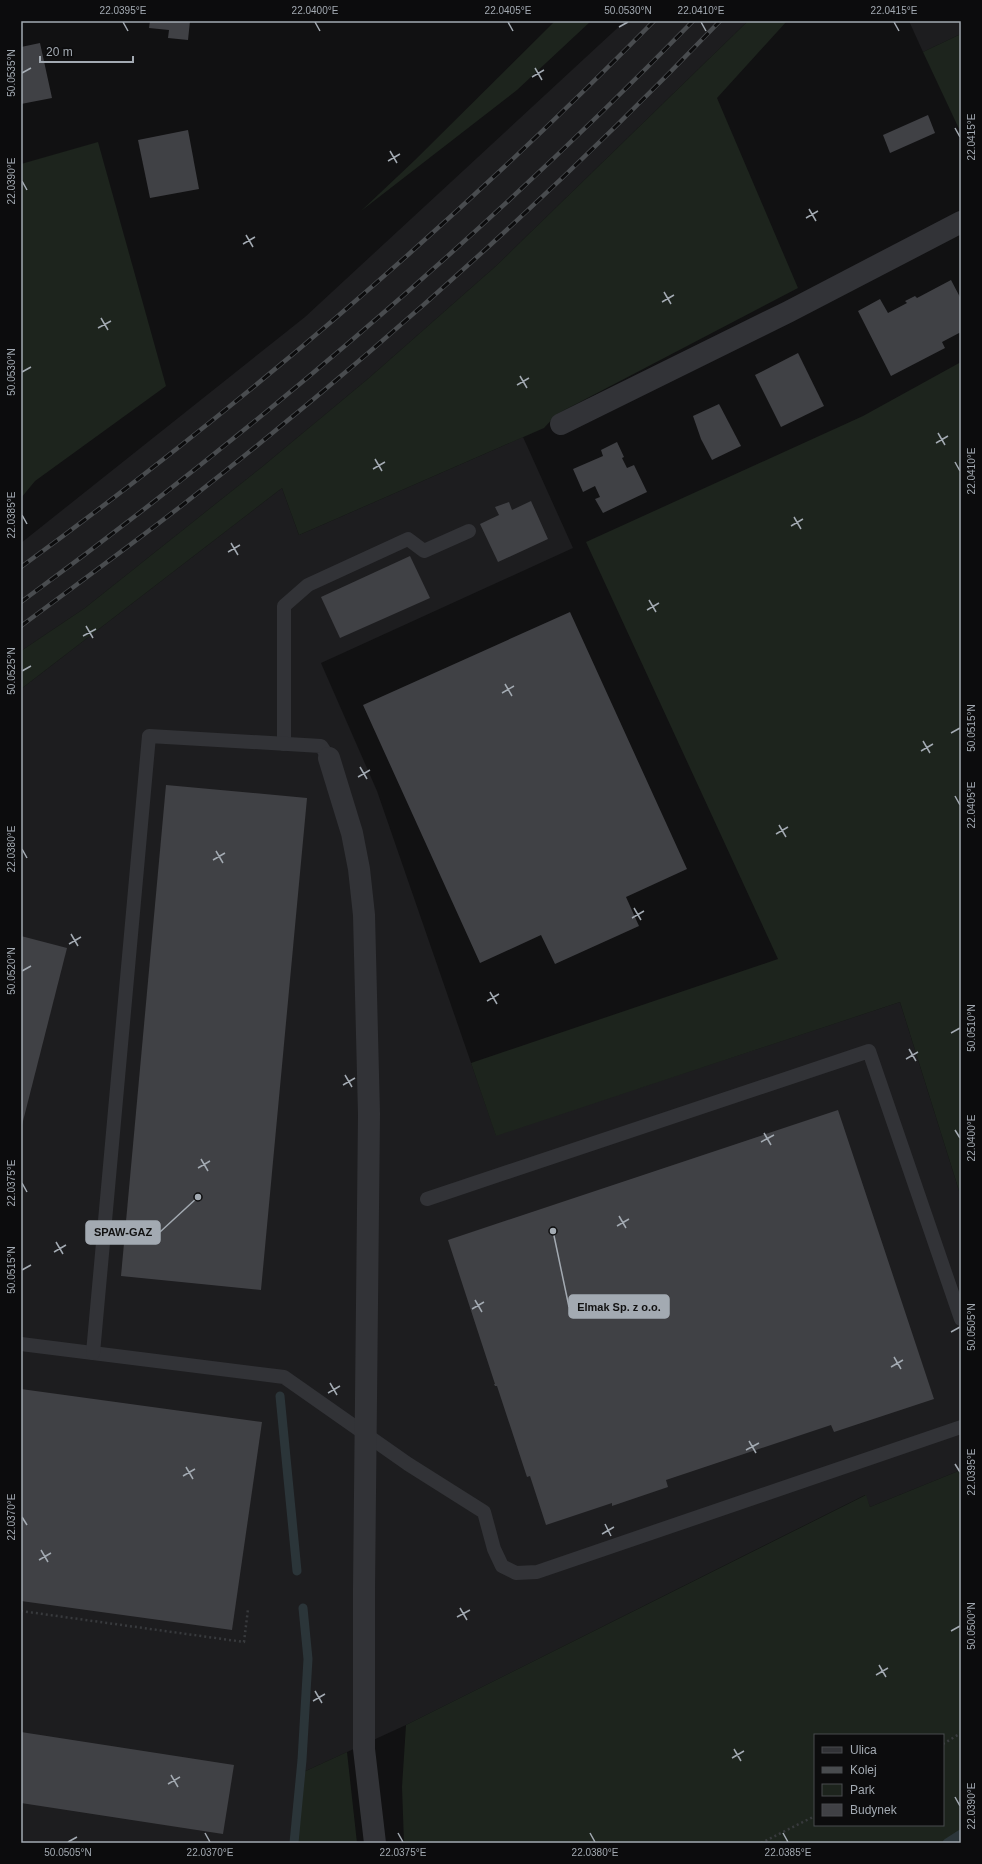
<svg xmlns="http://www.w3.org/2000/svg" width="982" height="1864" font-family="Helvetica,sans-serif">
<style>
.built{fill:#1d1d1f}
.green{fill:#1d241d;fill-rule:evenodd}
.lines{fill:none;stroke-linecap:round;stroke-linejoin:round}
.stream{stroke:#2b3539;stroke-width:9}
.building{fill:#404145}
.path{stroke:#383a3d;stroke-width:2.5;stroke-dasharray:2 3;stroke-linecap:butt}
.service{stroke:#323337;stroke-width:14}
.minor{stroke:#323337;stroke-width:22}
.rail-casing{stroke:#494c4f;stroke-width:4.5}
.rail{stroke:#0c0c0d;stroke-width:3;stroke-dasharray:9;stroke-linecap:butt}
.ticks{fill:none;stroke:#a3aab2;stroke-width:1.5}
.leader{fill:none;stroke:#a3aab2;stroke-width:1.5}
.callout-dot{fill:#a3aab2;stroke:#0c0c0d;stroke-width:1.5}
.callout{fill:#a3aab2;stroke:#a3aab2;stroke-width:1.5}
.callout-label{font-size:11px;text-anchor:middle;font-weight:bold;fill:#111}
.neatline{fill:none;stroke:#a3aab2;stroke-width:1.5}
.ticks-label{font-size:10px;text-anchor:middle;fill:#a3aab2}
</style>
<rect width="100%" height="100%" fill="#111112"/>
<g class="built">
<polygon points="625,21 748,21 496,266 369,378 262,467 85,608 21,651 21,543 305,317"/>
<polygon points="909,21 961,21 961,34 923,52"/>
<polygon points="523,437 573,548 321,663 377,791 496,1135 900,1002 961,1197 961,1470 870,1507 865,1495 406,1725 297,1775 290,1843 21,1843 21,689 282,488 299,535"/>
</g>
<g class="green">
<polygon points="555,21 591,21 517,90 361,211 415,160"/>
<polygon points="748,21 787,21 717,98 798,288 557,414 544,428 299,535 282,488 21,689 21,651 85,608 262,467 369,378 496,266"/>
<polygon points="961,34 961,133 923,52"/>
<polygon points="98,142 166,386 35,481 21,498 21,164"/>
<polygon points="961,362 961,1197 900,1002 496,1136 471,1063 778,959 586,542 863,416"/>
<path d="M961,1470V1843H404L402,1787L406,1725L866,1495L870,1507ZM815,1735H943V1825H815Z"/>
<polygon points="347,1752 357,1843 290,1843 297,1775"/>
</g>
<g class="lines">
<g class="stream">
<polyline points="280,1396 297,1571"/>
<polyline points="294,1843 302,1760 308,1659 303,1608"/>
<polyline points="947,1843 961,1834"/>
</g>
</g>
<g class="building">
<polygon points="150,21 190,21 188,40 168,38 169,30 149,28"/>
<polygon points="40,43 52,98 21,104 21,47"/>
<polygon points="928,115 935,133 890,153 883,135"/>
<polygon points="188,130 199,189 150,198 138,140"/>
<polygon points="951,280 961,299 961,332 942,342 945,348 891,376 858,311 880,299 888,313 907,303 905,301 915,296 917,298"/>
<polygon points="798,353 824,406 781,427 755,375"/>
<polygon points="719,404 741,446 712,460 701,439 693,416"/>
<polygon points="617,442 624,457 622,458 627,468 634,465 647,492 603,513 595,499 600,497 595,486 583,492 573,469 603,456 601,450"/>
<polygon points="531,501 548,539 498,562 480,524 499,515 495,507 509,502 512,510"/>
<polygon points="410,556 430,598 340,638 321,597"/>
<polygon points="570,612 687,869 626,897 639,926 555,964 541,935 480,963 363,705"/>
<polygon points="166,785 307,798 261,1290 121,1276"/>
<polygon points="21,936 67,948 22,1125 21,1125"/>
<polygon points="838,1110 934,1399 834,1432 831,1425 666,1480 668,1487 612,1506 612,1503 546,1525 530,1476 527,1477 497,1386 495,1386 494,1384 495,1384 448,1240"/>
<polygon points="21,1389 262,1422 232,1630 21,1601"/>
<polygon points="21,1732 234,1765 223,1834 21,1803"/>
</g>
<g class="lines">
<g class="path">
<polyline points="21,1611 244,1642 248,1609"/>
<polyline points="943,1744 961,1733"/>
<polyline points="761,1843 815,1816"/>
</g>
<g class="service">
<polyline points="284,744 284,606 308,585 408,539 424,551 469,531"/>
<polyline points="427,1199 869,1051 961,1319"/>
<polyline points="21,1344 284,1377 408,1464 484,1512 494,1549 502,1566 516,1573 537,1572 961,1427"/>
<polyline points="93,1353 149,736 321,746 329,758"/>
</g>
<g class="minor">
<polyline points="561,424 788,312 961,222"/>
<polyline points="329,758 352,833 359,869 364,915 369,1114 364,1589 364,1749 375,1843"/>
</g>
<g class="rail-casing">
<g id="rail">
<path d="M21,567C247,402 458,220 654,21"/>
<path d="M21,602C261,426 485,234 693,21"/>
<path d="M21,626C76,585 131,545 185,503C374,355 554,194 720,21"/>
</g>
</g>
<use href="#rail" class="rail"/>
</g>
<path class="ticks" d="M123,22L128,31M315,22L320,31M508,22L513,31M701,22L706,31M894,22L899,31M619,27L628,22M535,68L542,80M22,73L31,68M532,77L544,70M955,128L960,137M390,151L397,163M388,161L400,154M22,181L27,190M809,209L816,221M806,218L818,211M246,235L253,247M243,244L255,237M664,292L671,304M662,302L674,295M101,318L108,330M98,328L111,321M22,372L31,367M520,376L527,388M517,385L529,378M938,433L945,445M936,443L948,436M375,459L382,471M955,462L960,471M373,469L385,462M22,515L27,524M794,517L801,529M791,526L803,519M231,543L238,555M228,552L240,545M649,600L656,612M647,610L659,603M86,626L93,638M83,636L96,629M22,671L31,666M505,684L512,696M502,693L514,686M951,733L960,728M923,741L930,753M921,751L933,744M360,767L367,779M358,777L370,770M955,796L960,805M779,825L786,837M776,834L788,827M22,849L27,858M216,851L223,863M213,860L225,853M634,908L641,920M632,918L644,911M71,934L78,946M69,944L81,937M22,971L31,966M490,992L497,1004M487,1001L499,994M951,1033L960,1028M909,1049L916,1061M906,1059L918,1052M345,1075L352,1087M343,1085L355,1078M955,1130L960,1138M764,1133L771,1145M761,1142L774,1135M201,1159L208,1171M198,1168L210,1161M22,1183L27,1192M619,1216L626,1228M617,1226L629,1219M56,1242L63,1254M54,1252L66,1245M22,1270L31,1265M475,1300L482,1312M472,1309L484,1302M951,1332L960,1327M894,1357L901,1369M891,1367L903,1360M330,1383L337,1395M328,1393L340,1386M749,1441L756,1453M746,1450L759,1443M955,1464L960,1472M186,1467L193,1479M183,1476L195,1469M22,1517L27,1525M605,1524L611,1536M602,1534L614,1527M41,1550L48,1562M39,1560L51,1553M460,1608L467,1620M457,1617L470,1610M951,1631L960,1626M879,1665L886,1677M876,1675L888,1668M315,1691L322,1703M313,1701L325,1694M734,1749L741,1761M732,1758L744,1751M171,1775L178,1787M168,1784L180,1777M955,1797L960,1806M205,1833L210,1842M398,1833L403,1842M590,1833L595,1842M783,1833L788,1842M68,1842L77,1837"/>
<path class="leader" d="M198 1197L160 1232M553 1231L569 1307"/>
<g class="callout-dot">
<circle cx="198" cy="1197" r="4"/>
<circle cx="553" cy="1231" r="4"/>
</g>
<g class="callout">
<rect x="86" y="1221" width="74" height="23" rx="4"/>
<rect x="569" y="1295" width="100" height="23" rx="4"/>
</g>
<g class="callout-label">
<text x="123" y="1236">SPAW-GAZ</text>
<text x="619" y="1311">Elmak Sp. z o.o.</text>
</g>
<rect width="982" height="1864" fill="none" stroke="#0c0c0d" stroke-width="44"/>
<rect x="814" y="1734" width="130" height="92" fill="#0c0c0d" stroke="#484b4f"/>
<rect x="822" y="1747" width="20" height="6" fill="#323337" stroke="#484b4f"/>
<text x="850" y="1754" font-size="12" fill="#a3aab2">Ulica</text>
<rect x="822" y="1767" width="20" height="6" fill="#494c4f" stroke="#484b4f"/>
<text x="850" y="1774" font-size="12" fill="#a3aab2">Kolej</text>
<rect x="822" y="1784" width="20" height="12" fill="#1d241d" stroke="#484b4f"/>
<text x="850" y="1794" font-size="12" fill="#a3aab2">Park</text>
<rect x="822" y="1804" width="20" height="12" fill="#404145" stroke="#484b4f"/>
<text x="850" y="1814" font-size="12" fill="#a3aab2">Budynek</text>
<path d="M40 56v6h93v-6" fill="none" stroke="#a3aab2" stroke-width="2"/>
<text x="46" y="56" font-size="12" fill="#a3aab2" stroke="#0c0c0d" stroke-width="3" paint-order="stroke">20 m</text>
<rect x="22" y="22" width="938" height="1820" class="neatline"/>
<g class="ticks-label">
<text x="123" y="14">22.0395°E</text>
<text x="315" y="14">22.0400°E</text>
<text x="508" y="14">22.0405°E</text>
<text x="628" y="14">50.0530°N</text>
<text x="701" y="14">22.0410°E</text>
<text x="894" y="14">22.0415°E</text>
<text transform="translate(11 73) rotate(-90)" y="4">50.0535°N</text>
<text transform="translate(971 137) rotate(-90)" y="4">22.0415°E</text>
<text transform="translate(11 181) rotate(-90)" y="4">22.0390°E</text>
<text transform="translate(11 372) rotate(-90)" y="4">50.0530°N</text>
<text transform="translate(971 471) rotate(-90)" y="4">22.0410°E</text>
<text transform="translate(11 515) rotate(-90)" y="4">22.0385°E</text>
<text transform="translate(11 671) rotate(-90)" y="4">50.0525°N</text>
<text transform="translate(971 728) rotate(-90)" y="4">50.0515°N</text>
<text transform="translate(971 805) rotate(-90)" y="4">22.0405°E</text>
<text transform="translate(11 849) rotate(-90)" y="4">22.0380°E</text>
<text transform="translate(11 971) rotate(-90)" y="4">50.0520°N</text>
<text transform="translate(971 1028) rotate(-90)" y="4">50.0510°N</text>
<text transform="translate(971 1138) rotate(-90)" y="4">22.0400°E</text>
<text transform="translate(11 1183) rotate(-90)" y="4">22.0375°E</text>
<text transform="translate(11 1270) rotate(-90)" y="4">50.0515°N</text>
<text transform="translate(971 1327) rotate(-90)" y="4">50.0505°N</text>
<text transform="translate(971 1472) rotate(-90)" y="4">22.0395°E</text>
<text transform="translate(11 1517) rotate(-90)" y="4">22.0370°E</text>
<text transform="translate(971 1626) rotate(-90)" y="4">50.0500°N</text>
<text transform="translate(971 1806) rotate(-90)" y="4">22.0390°E</text>
<text x="68" y="1856">50.0505°N</text>
<text x="210" y="1856">22.0370°E</text>
<text x="403" y="1856">22.0375°E</text>
<text x="595" y="1856">22.0380°E</text>
<text x="788" y="1856">22.0385°E</text>
</g>
</svg>
